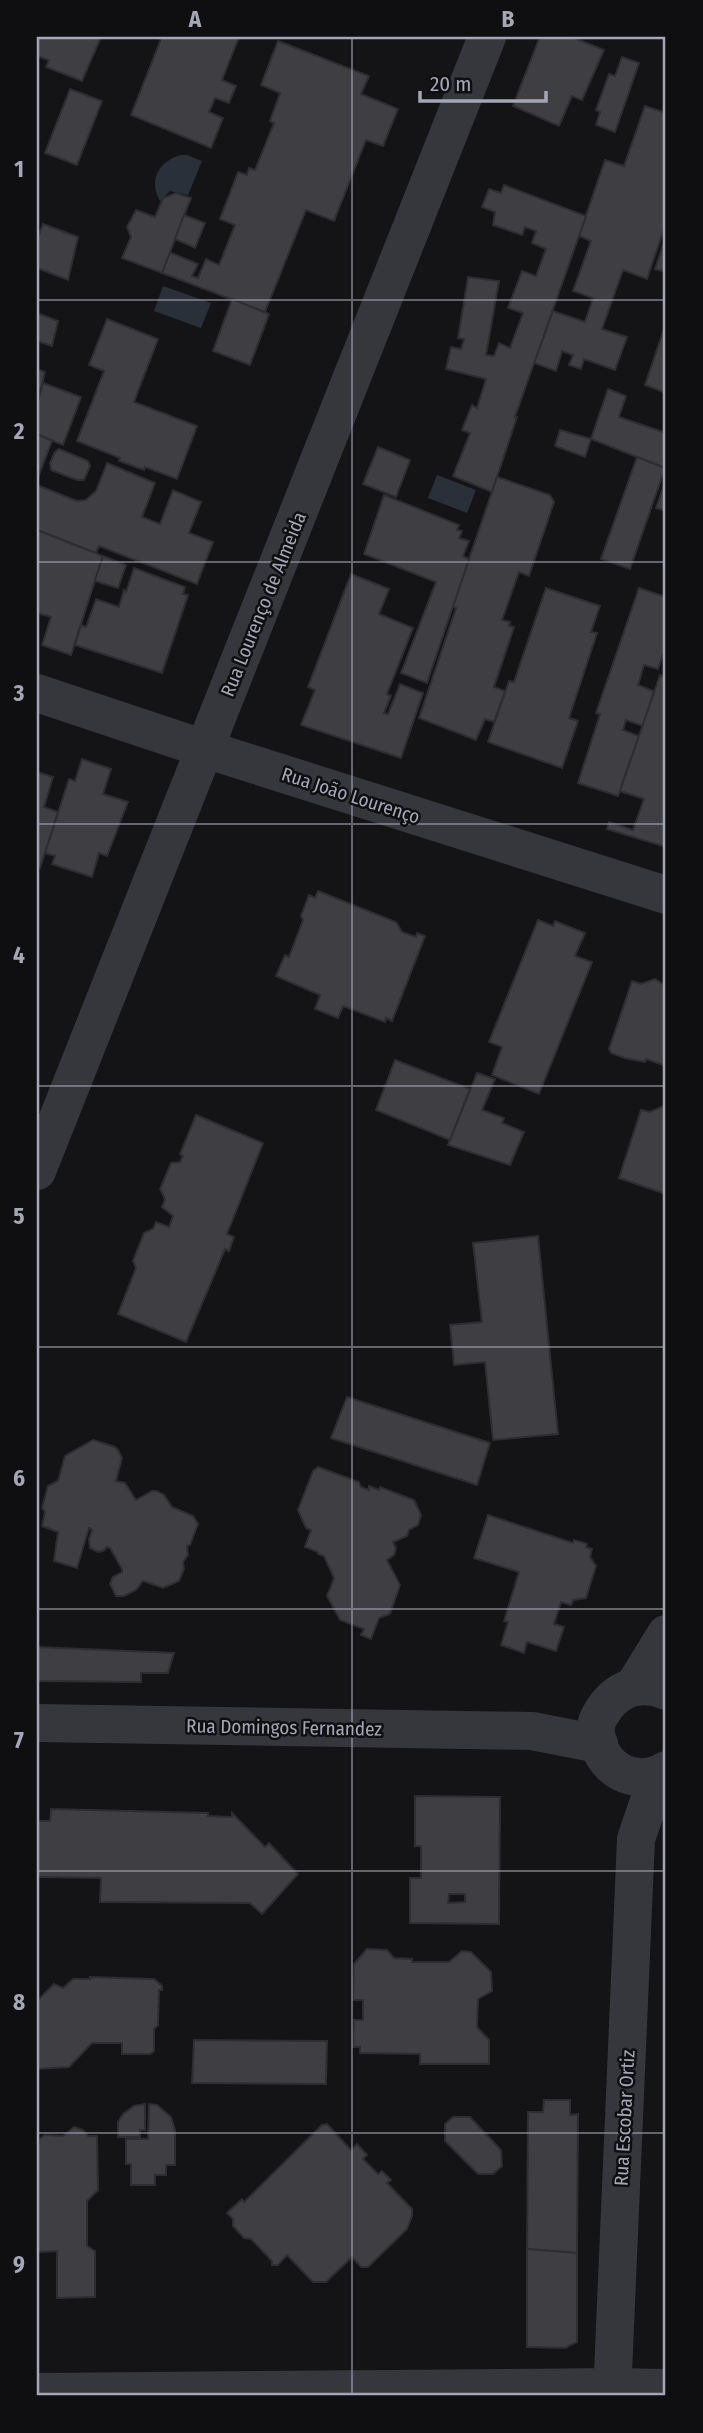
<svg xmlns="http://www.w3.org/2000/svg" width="703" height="2433" font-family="'Fira Sans Condensed',sans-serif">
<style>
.water{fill:#29303a}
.building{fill:#3e3e43;stroke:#2e2e32;stroke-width:2;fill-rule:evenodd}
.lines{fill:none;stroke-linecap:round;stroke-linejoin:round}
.minor{stroke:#36363d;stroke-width:38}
.grid{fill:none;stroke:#a5a7b7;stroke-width:2;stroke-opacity:0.55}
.labels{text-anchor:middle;stroke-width:5;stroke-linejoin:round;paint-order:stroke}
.street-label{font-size:19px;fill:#a5a7b7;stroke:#0f0f11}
.neatline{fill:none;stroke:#a5a7b7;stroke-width:2.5}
.grid-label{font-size:23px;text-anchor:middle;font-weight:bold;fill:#a5a7b7}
</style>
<rect width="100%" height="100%" fill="#141416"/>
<g class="water">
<path d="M181,155H187L202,161L188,195L170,191L160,201C148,180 159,161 181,155Z"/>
<polygon points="163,286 211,303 201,328 154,311"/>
<polygon points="437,475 476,490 467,513 428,498"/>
</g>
<g class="building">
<polygon points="37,37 101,37 82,81 46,67 49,60 37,56"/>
<polygon points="156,37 239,37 222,80 236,86 229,103 215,98 209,112 223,118 211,148 131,115 161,39"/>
<polygon points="544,37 572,37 604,50 582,100 572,96 559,126 513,106 539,39"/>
<polygon points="278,41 369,76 361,94 398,109 383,146 366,140 334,221 306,210 265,312 162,273 169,252 198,264 192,276 198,278 206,259 219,265 235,225 220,219 238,172 247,175 249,168 255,170 274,123 270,121 280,93 261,85"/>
<polygon points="622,57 639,63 615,132 596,125 600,112 596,110 609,74 615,76"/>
<polygon points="70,89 102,101 77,165 45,153"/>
<polygon points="645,106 666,113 666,223 647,279 623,270 602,329 627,337 615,370 584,359 581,369 569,365 573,355 562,351 556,371 534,363 553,311 585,322 593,298 573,291 591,241 579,236 605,160 624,166"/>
<polygon points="504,185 586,216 515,417 517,417 492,492 453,476 470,433 462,430 472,405 477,408 486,379 446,369 451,347 461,349 464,339 458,338 468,277 499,281 486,355 494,356 499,343 510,348 523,313 508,308 522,271 536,276 546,249 532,243 536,231 525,227 522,235 493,225 495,212 482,207 489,189 501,193"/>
<polygon points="176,193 191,198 162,273 122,258 131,237 127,227 136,210 155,217 163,198"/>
<polygon points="184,215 205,223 195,248 175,239"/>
<polygon points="43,224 78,237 68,280 37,268 37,240"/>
<polygon points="666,236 666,272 655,269"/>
<polygon points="232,299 269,314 250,365 213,351"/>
<polygon points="37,313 58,321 52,346 37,341"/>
<polygon points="107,319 158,339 134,402 197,426 177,479 145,467 144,470 119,461 120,458 77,441 104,371 89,365"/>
<polygon points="666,323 666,393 645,385"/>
<polygon points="37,369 45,372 37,405"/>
<polygon points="43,383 81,397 63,445 37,434 37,405"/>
<polygon points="608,389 626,396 619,417 666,433 665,468 591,439"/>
<polygon points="560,430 591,439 585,457 555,446"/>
<polygon points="37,434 52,441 37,480"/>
<polygon points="378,447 410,460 396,497 363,484"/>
<polygon points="59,449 88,461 90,466 84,480 77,480 51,470 50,463 55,452"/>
<polygon points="637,457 665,468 630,569 601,559"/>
<polygon points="107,463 155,483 142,517 160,524 173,490 201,502 189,533 213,542 197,584 99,546 96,553 37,530 37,485 77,501 86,500 96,491"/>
<polygon points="497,477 550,495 554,502 529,576 519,572 502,620 510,622 509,626 514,627 494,687 505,691 494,722 485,719 476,740 419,718 456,608 453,606"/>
<polygon points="666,479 666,511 656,508"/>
<polygon points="384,495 459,525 457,530 462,531 459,538 469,541 463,556 469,559 427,683 401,673 436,582 364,554"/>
<polygon points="37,530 103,556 71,655 42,645 51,617 37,613"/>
<polygon points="103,556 126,565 118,588 95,581"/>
<polygon points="134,568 185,587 183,594 188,595 162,673 75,645 81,625 86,627 96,599 119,607 124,590 126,592"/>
<polygon points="351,574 389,589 379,614 413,628 387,694 391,696 384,713 388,714 400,684 423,693 401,758 301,725 315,690 308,687"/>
<polygon points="546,588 600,606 591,632 597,633 569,718 578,721 562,768 488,742 509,681 514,682"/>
<polygon points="639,588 666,597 666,646 658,669 644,665 638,685 654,691 643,726 626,720 623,730 639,736 618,796 578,783 600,714 596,713"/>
<polygon points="660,675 666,677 666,847 607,829 609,822 633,830 644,799 620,791"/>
<polygon points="82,759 111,769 103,794 128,802 107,856 99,853 92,877 52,864 55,856 45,853 69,779 75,781"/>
<polygon points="37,772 53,777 44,807 58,812 40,868 37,867"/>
<polygon points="318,891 396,922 402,932 416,937 417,933 425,936 392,1021 386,1018 385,1022 343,1006 338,1018 315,1009 320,995 276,976 285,955 289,957 303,920 301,916 309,895 315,898"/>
<polygon points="538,920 553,926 555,921 585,933 575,956 592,962 539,1094 492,1075 502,1047 489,1042"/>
<polygon points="655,979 666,986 666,1066 646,1059 645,1062 625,1058 611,1053 609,1049 632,981 641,984"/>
<polygon points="395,1060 470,1089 450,1140 376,1110"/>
<polygon points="477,1073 495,1079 482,1110 504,1118 502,1123 524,1132 510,1165 448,1145"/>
<polygon points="663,1106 666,1107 666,1194 619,1178 641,1110 650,1112"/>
<polygon points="196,1115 263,1143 227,1234 234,1237 229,1251 225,1249 186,1342 118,1314 136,1268 133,1261 144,1233 153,1229 156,1222 169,1227 173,1216 162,1207 165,1199 160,1189 171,1163 180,1162 183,1156 180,1154"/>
<polygon points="538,1236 558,1434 493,1440 485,1362 454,1365 450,1325 482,1322 473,1243"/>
<polygon points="347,1397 490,1443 477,1485 331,1438"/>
<polygon points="93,1440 115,1447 118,1450 122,1458 116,1481 125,1483 136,1500 152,1491 157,1491 164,1495 172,1507 193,1516 198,1524 190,1545 187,1546 188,1555 183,1562 184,1569 179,1581 163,1588 143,1581 136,1590 124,1596 116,1596 110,1584 113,1577 122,1572 122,1569 110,1548 107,1547 103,1551 98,1552 90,1548 89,1539 92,1530 89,1528 77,1568 54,1561 58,1532 42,1526 45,1512 42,1508 48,1486 58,1481 65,1456"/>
<polygon points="318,1467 359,1482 361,1487 369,1490 369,1486 379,1490 380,1487 414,1500 421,1515 418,1525 409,1530 407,1536 393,1542 396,1548 394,1555 387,1560 400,1585 390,1614 379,1618 371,1639 361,1635 364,1629 340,1620 327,1596 334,1578 324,1556 318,1554 318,1552 305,1547 311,1530 306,1528 298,1510 313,1471"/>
<polygon points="488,1515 573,1543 574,1540 587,1544 586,1547 592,1549 590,1557 596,1566 586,1598 573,1600 571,1605 561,1602 554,1624 564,1627 556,1651 527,1642 524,1653 501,1645 508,1622 504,1621 519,1572 474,1558"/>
<polygon points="37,1647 174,1653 168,1673 141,1673 141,1682 37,1681"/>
<path d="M415,1796L500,1797L499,1924L410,1923V1878H421V1846H415ZM449,1894H465V1902L448,1903Z"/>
<polygon points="51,1809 208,1813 208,1816 232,1817 232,1813 265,1847 269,1843 298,1874 262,1914 250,1903 100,1902 101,1878 40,1877 38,1875 37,1821 50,1821"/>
<polygon points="367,1949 387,1950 394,1958 412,1959 412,1962 449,1962 462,1951 471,1952 491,1972 492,1991 478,1999 477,2027 489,2040 489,2064 420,2064 420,2054 360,2053 360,2047 353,2047 354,2020 363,2020 363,2000 353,2000 354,1964"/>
<polygon points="90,1977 154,1979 162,1986 162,1990 159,1990 158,2025 154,2029 154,2051 150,2054 122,2054 122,2043 92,2043 69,2067 37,2069 37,2001 54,1984 63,1988 73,1979 90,1979"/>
<polygon points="194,2040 327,2041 326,2084 192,2083"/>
<polygon points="544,2100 570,2100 570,2115 578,2114 577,2253 527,2249 528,2112 543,2112"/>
<polygon points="145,2104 145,2130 140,2130 140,2137 118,2137 118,2122 123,2114 134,2106"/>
<polygon points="149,2104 157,2105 171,2117 175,2130 175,2165 166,2165 166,2175 155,2175 155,2185 131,2185 131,2164 126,2164 126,2139 148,2139"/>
<polygon points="453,2117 470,2117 501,2150 502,2166 493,2174 478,2174 445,2141 445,2124"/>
<polygon points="327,2124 351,2150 357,2144 367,2155 363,2159 378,2174 382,2171 391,2180 387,2183 412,2209 412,2216 407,2229 368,2267 361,2267 352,2257 326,2282 313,2282 287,2255 278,2265 272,2265 272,2261 251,2239 244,2238 233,2226 233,2219 227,2213 242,2199 244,2202 322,2125"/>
<polygon points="74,2127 83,2130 88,2136 97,2136 98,2190 87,2201 87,2246 95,2251 95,2297 57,2298 57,2251 39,2252 37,2256 37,2151 39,2139 45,2135 63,2136"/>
<polygon points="527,2249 577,2253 577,2342 565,2348 527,2347"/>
</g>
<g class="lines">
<g class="minor">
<polyline points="37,693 205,749 666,895"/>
<polyline points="37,1171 487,37"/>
<polyline points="634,1686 666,1634"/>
<path d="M666,1691C640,1680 617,1688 602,1712C598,1718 595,1725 596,1732C599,1768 634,1789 666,1770"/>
<polyline points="37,1723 532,1731 599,1744"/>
<polyline points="37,2392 613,2387 666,2388"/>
<polyline points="612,2396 636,1839 658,1775"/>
</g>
</g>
<path class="grid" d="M352,37V2396M37,300H666M37,562H666M37,824H666M37,1086H666M37,1347H666M37,1609H666M37,1871H666M37,2133H666"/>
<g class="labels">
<g class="street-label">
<text transform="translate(263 604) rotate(-68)" y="7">Rua Lourenço de Almeida</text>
<text transform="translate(351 795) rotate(18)" y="7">Rua João Lourenço</text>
<text transform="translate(284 1727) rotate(1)" y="7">Rua Domingos Fernandez</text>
<text transform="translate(624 2118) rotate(-87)" y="7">Rua Escobar Ortiz</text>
</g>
</g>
<rect width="703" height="2433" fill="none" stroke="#0f0f11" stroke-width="77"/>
<path d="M420 91v10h126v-10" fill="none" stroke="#a5a7b7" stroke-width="3.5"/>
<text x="430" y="91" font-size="21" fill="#a5a7b7" stroke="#0f0f11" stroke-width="5" paint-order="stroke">20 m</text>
<rect x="38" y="38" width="626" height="2356" class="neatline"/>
<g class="grid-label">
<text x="195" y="27">A</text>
<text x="508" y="27">B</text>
<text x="19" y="177">1</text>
<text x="19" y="439">2</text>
<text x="19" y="701">3</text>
<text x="19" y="963">4</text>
<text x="19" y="1224">5</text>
<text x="19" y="1486">6</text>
<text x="19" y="1748">7</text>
<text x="19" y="2010">8</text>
<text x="19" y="2272">9</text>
</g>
</svg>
